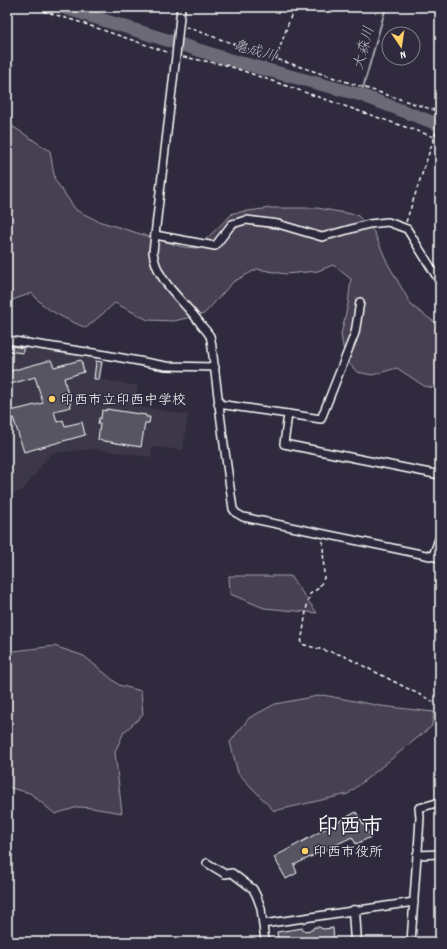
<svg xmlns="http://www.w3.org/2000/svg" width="447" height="949" font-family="Dekko,'Klee One',sans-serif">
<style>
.built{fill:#3c3749}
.green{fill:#464152;stroke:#a2a0a8}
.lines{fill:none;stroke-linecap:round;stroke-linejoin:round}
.stream{stroke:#a7a6ad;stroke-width:2}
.river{stroke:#6d6a77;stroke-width:13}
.building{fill:#595564;stroke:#fff}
.street-casing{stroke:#fff;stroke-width:10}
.secondary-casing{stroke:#fff;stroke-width:13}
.path{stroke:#fff;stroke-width:1.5;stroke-dasharray:4 3;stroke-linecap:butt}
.street{stroke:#2f2a3d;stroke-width:7}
.secondary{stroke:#2f2a3d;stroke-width:10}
.poi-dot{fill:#ffd166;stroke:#2f2a3d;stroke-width:1.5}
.labels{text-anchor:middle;stroke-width:3;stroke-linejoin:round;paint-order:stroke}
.poi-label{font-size:14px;fill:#fff;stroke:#2f2a3d;text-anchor:start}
.water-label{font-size:15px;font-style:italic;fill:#b6b4bb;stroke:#2f2a3d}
.town-label{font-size:22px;font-weight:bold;fill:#fff;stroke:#2f2a3d}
</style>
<rect width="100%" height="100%" fill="#2f2a3d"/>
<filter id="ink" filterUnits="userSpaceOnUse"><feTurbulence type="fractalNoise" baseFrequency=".025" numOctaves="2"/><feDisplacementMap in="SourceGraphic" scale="8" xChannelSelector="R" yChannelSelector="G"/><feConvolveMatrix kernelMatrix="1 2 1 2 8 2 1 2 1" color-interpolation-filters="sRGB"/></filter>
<g filter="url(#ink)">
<polygon class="built" points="7,344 103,358 101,379 138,386 134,406 188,415 183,450 152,447 151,457 94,449 51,453 23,490 7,496"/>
<g class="green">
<path d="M7,125L12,126L50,151L55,180L76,210L98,221L183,247L197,248L233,213L271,208H317L357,215L374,232L388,264L412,306L440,326V389L424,386L397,368L372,375L357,372L345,359L341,334L348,304L351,279L333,265L318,271L285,274L257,269L233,282L204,314L174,321L148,320L115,303L86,328C66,319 45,311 32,293L7,302Z"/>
<polygon points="229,576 290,576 317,613 264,608 230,594"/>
<polygon points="54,646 84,656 119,685 141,691 143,715 124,732 115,752 122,813 92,808 78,807 55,814 30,793 7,787 7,660 14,651"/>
<polygon points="323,695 381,706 434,712 432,726 348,794 274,811 238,773 230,742 249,718 275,704"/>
</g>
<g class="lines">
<polyline class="stream" points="361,95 386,7"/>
<polyline class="river" points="62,7 227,59 361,95 440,125"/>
</g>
<g class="building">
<polygon points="7,345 23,348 23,353 7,351"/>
<polygon points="51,360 54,367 81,360 84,372 64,378 71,407 54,411 57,422 63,420 65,426 82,422 85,435 24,452 11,411 43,403 35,377 7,385 7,372"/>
<polygon points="96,361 102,362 99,379 94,379"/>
<polygon points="106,409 146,415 146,417 150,417 149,423 145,423 141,447 98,440 100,424 98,424 99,418 101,418 102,410 106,411"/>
<polygon points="356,812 371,837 356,844 352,837 294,865 297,873 286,879 274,857"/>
<polygon points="314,927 319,927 323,929 333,928 334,942 278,942 277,932 303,928 303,931 312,930"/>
</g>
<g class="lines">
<g class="street-casing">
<g id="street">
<path d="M181,7L176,56L153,252C156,282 186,302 202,326C205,329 208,333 210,336C211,340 212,345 212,348L223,437L233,509L236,513L243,517L440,558"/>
<polyline points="155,235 215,246 232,224 246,220 278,224 322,237 369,224 388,222 407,229 440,282"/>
<polyline points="7,340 100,354 166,366 215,367"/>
<polyline points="218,404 288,414 284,444 440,475"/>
<polyline points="288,414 321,419 355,333 360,302"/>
<polyline points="433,556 440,536"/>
<polyline points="417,855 440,854"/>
<polyline points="207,863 225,874 232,873 253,889 257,897 261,908 265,942"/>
<polyline points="263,924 414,902"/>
<polyline points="411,942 417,855 418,851 420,817 419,808 440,802"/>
</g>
</g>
<g class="secondary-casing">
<polyline id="secondary" points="354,911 356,942"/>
</g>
<g class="path">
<polyline points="30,7 79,22 170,53"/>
<polyline points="186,27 276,59 440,112"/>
<polyline points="183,57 226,65 440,139"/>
<polyline points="276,59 294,7"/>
<polyline points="406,222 440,120"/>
<polyline points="323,541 324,578 319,588 310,594 307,605 301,644 342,655 440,705"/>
</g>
<use href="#street" class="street"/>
<use href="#secondary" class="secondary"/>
</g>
</g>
<g class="poi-dot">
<circle cx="52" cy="399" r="4"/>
<circle cx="305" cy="851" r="4"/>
</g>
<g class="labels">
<g class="poi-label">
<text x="60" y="404">印西市立印西中学校</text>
<text x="313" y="856">印西市役所</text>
</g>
<g class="water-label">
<text transform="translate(363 48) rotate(-75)" y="5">大森川</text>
<text transform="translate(255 50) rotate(15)" y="5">亀成川</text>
</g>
<g class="town-label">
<text x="350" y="833">印西市</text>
</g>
</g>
<rect width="447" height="949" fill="none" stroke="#2f2a3d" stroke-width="24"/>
<rect x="12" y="12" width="423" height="925" fill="none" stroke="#fff" stroke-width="1.5" filter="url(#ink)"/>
<g transform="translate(401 46) rotate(167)"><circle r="19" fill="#2f2a3d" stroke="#827f8b"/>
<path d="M0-3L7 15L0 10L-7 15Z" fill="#ffd166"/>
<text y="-6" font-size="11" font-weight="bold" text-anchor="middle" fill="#ffffff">N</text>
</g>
</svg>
